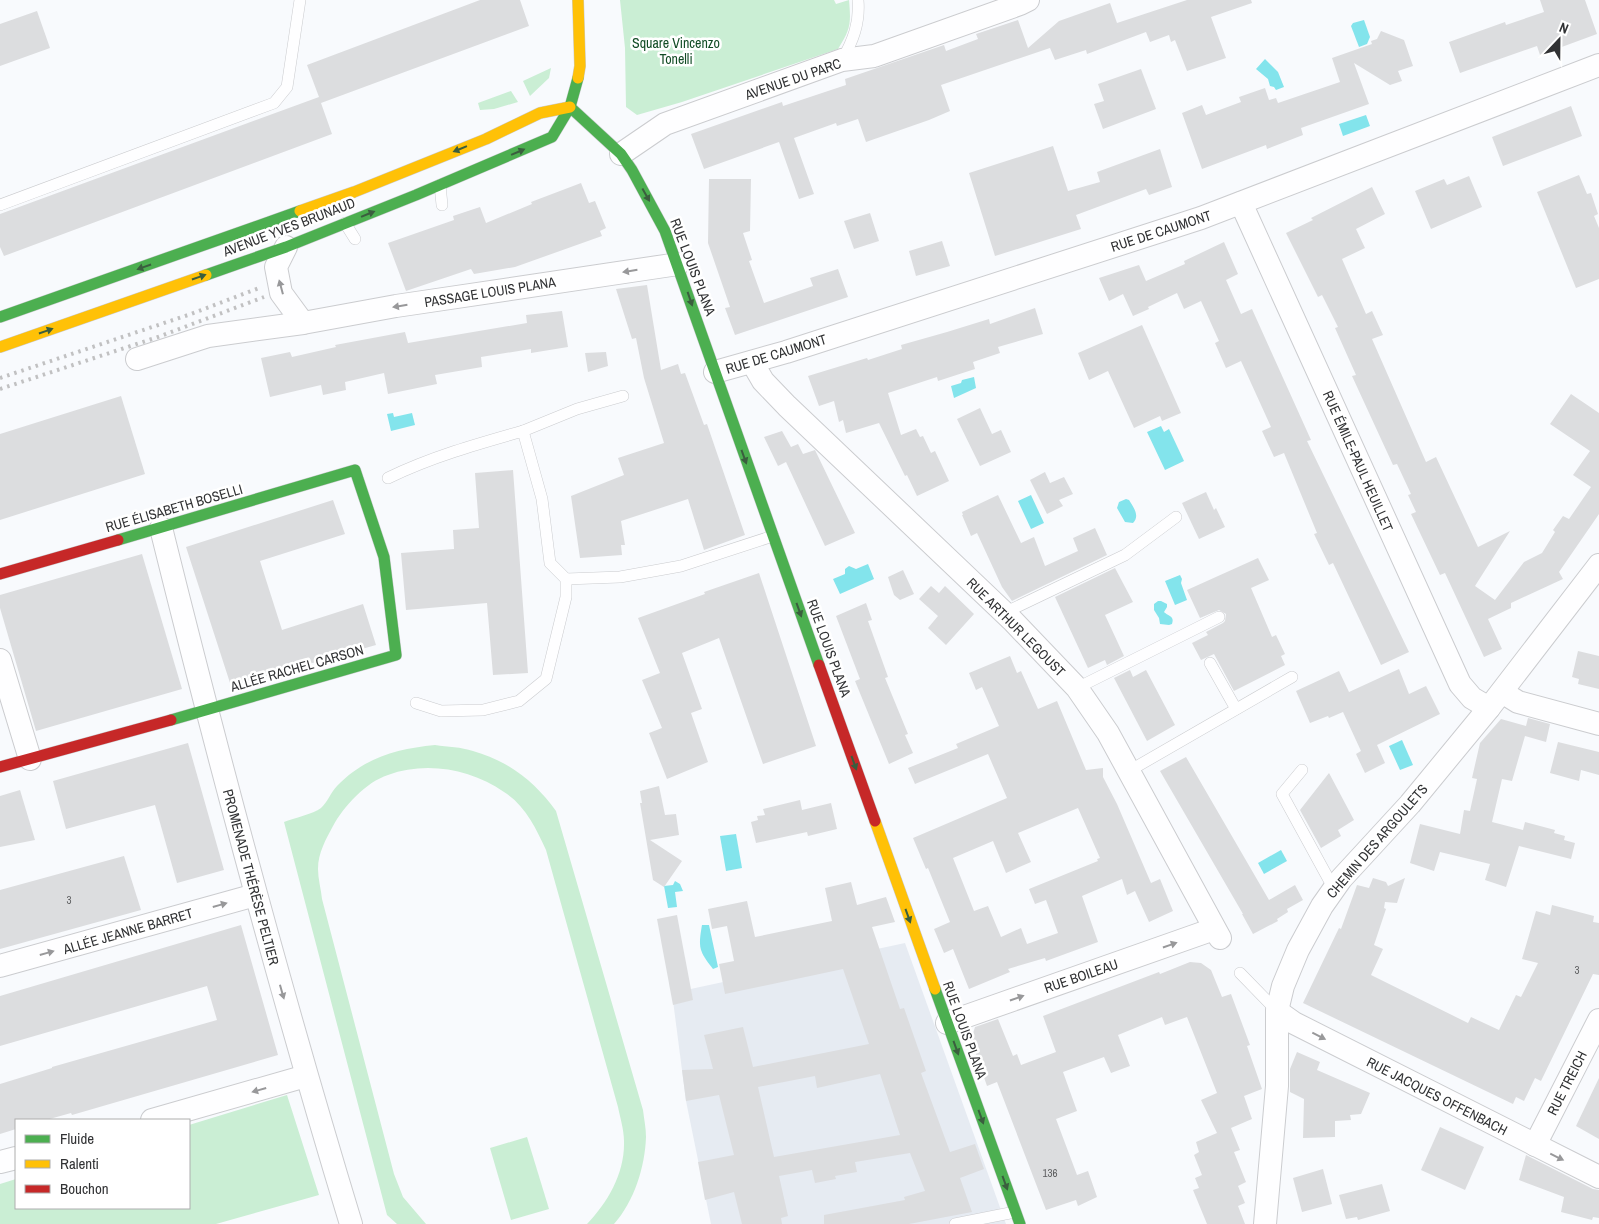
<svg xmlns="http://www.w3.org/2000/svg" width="1599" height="1224" font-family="'Archivo Narrow',sans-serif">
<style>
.built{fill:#e6ebf2}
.green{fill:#caeed4}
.water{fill:#83e4ec}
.building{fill:#dcdddf;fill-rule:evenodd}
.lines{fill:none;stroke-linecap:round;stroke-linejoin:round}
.lane-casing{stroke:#cbcccf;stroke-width:12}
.street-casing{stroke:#cbcccf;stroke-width:24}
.fast-casing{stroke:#cbcccf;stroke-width:12}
.slow-casing{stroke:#cbcccf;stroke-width:12}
.jam-casing{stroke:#cbcccf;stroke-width:12}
.lane{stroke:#fefeff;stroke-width:11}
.street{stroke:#fefeff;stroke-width:22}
.fast{stroke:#4caf50;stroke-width:11}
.slow{stroke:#ffc107;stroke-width:11}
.jam{stroke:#c62828;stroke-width:11}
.rail{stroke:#c1c1c2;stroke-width:4;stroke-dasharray:2.5 5;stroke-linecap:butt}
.oneway{fill:#3a5e3e}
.oneway2{fill:#98989a}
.labels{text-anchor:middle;stroke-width:5;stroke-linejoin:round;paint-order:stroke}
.number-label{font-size:11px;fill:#5c5d5f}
.park-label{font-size:14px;fill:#124c25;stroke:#fff}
.street-label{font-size:14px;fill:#313234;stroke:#fff}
</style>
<rect width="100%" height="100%" fill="#f8fafd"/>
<polygon class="built" points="905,943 1006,1224 711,1224 686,1101 672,993"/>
<g class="green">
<path d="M620,0H834L836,4L849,0C851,23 851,29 838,49L682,102L637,115L626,107L625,48Z"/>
<polygon points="551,68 549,78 530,96 523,81"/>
<polygon points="511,91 518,102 494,109 480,110 478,103"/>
<path d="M435,745C448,747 461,747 473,751C509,761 535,782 556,811L643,1110C644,1119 646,1128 646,1137C645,1167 634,1202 614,1224H587C608,1202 625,1173 624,1141C624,1130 620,1117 618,1107L546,850C536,828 525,805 504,792C471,769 426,761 388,775C366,782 344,806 333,826C326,839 318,853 318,869C318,879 321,889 322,899L394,1174L403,1197L426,1224H397L387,1215L284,822C294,818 313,814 321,808C327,803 331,792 337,786C365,757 397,749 435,745Z"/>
<polygon points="287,1095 319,1195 216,1224 0,1224 0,1184 16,1179 16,1208 189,1208 189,1125"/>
<polygon points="527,1137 549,1209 511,1220 490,1148"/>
</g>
<g class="water">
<polygon points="1364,20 1370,37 1367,44 1359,47 1351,26 1353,23"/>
<polygon points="1265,59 1278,72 1284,87 1276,90 1274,87 1270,86 1268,79 1256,69"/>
<polygon points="1366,115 1370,126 1343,136 1339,124"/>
<polygon points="974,377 976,388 954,398 951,386 961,383 962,380"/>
<polygon points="393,413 394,417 412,413 415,425 391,431 387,414"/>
<polygon points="1161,426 1164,432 1169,429 1184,461 1165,470 1147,432"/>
<polygon points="1031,495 1044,523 1031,529 1018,501"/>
<path d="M1126,499L1129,500C1134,508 1140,516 1133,523L1125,522L1117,508L1119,502Z"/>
<polygon points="868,564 874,579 840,594 833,579 845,574 845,569 849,566 856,569"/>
<polygon points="1180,575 1182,579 1181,583 1187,600 1175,605 1165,581"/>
<path d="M1158,601H1161L1167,604V607L1164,612C1168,616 1175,616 1172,624L1169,625L1160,624L1159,618L1154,610V604Z"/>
<polygon points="1402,740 1413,765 1400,770 1389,746"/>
<polygon points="736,834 742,868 726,871 720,836"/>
<polygon points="1281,850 1287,861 1264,874 1258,863"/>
<polygon points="675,881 680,884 683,891 675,892 677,907 668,908 664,886 673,885"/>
<path d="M702,925H709L718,967L713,969C699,951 698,948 702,925Z"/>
</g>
<g class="building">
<polygon points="480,0 520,0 529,26 321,103 332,134 4,256 0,247 0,214 319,97 307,65"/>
<polygon points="1187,0 1251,0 1252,3 1211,17 1226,58 1187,71 1175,40 1171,42 1169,35 1150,42 1146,32 1087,54 1086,50 1055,60 1050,48 941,85 950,111 929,120 866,142 858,119 837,126 836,123 794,138 814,194 799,199 779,142 704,169 691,134 782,102 783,106 846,85 845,79 944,45 946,51 978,39 976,34 1018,20 1028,48 1059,21 1110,3 1117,23"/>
<polygon points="1540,0 1585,0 1597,34 1540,55 1537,46 1460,73 1449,42 1505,22 1506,25 1544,12"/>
<polygon points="37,11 50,48 0,66 0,24"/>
<polygon points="1381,31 1404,40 1413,66 1398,71 1402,81 1390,85 1354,63 1369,104 1301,128 1303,135 1267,149 1266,145 1202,169 1182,113 1202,105 1206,115 1241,102 1239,97 1265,88 1269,100 1276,98 1278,103 1340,82 1332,58 1372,44 1371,41 1377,39"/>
<polygon points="1141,69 1156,109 1103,129 1094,104 1104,101 1098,84"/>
<polygon points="1571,106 1582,136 1503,166 1492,137"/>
<polygon points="1053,146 1068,191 1100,182 1097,172 1160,149 1172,187 1149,195 1146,189 1076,215 1081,229 995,256 969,173"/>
<polygon points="1579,175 1587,194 1591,193 1598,214 1594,216 1599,228 1599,279 1576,288 1537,192"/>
<polygon points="1469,176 1482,207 1431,229 1415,191 1444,179 1447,185"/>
<polygon points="709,179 751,179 750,231 743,233 752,260 749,261 764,303 813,286 810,278 838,269 848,297 735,335 725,308 730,307 708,243"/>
<polygon points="581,183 589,203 595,201 606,228 600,231 602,236 515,267 474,274 471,269 406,291 388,243 454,220 453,216 480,207 486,223 532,204 531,202"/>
<polygon points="1372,187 1385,214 1356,229 1365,248 1342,259 1366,314 1372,311 1383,335 1372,339 1426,462 1436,457 1478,547 1510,531 1475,586 1495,600 1524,562 1542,553 1555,532 1553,530 1563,516 1569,519 1591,487 1573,475 1590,451 1550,424 1571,394 1599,413 1599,514 1559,572 1563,579 1511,603 1511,608 1488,619 1502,649 1484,657 1445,573 1440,575 1411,514 1416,512 1408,495 1411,494 1397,464 1393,465 1352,376 1356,375 1335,328 1338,327 1322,295 1318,297 1286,233 1313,220 1311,218"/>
<polygon points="870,213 879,241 854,249 844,221"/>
<polygon points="942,241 950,266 916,276 909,251"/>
<polygon points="1224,242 1238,274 1226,280 1241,314 1252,309 1311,440 1307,441 1409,652 1381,665 1333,563 1329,565 1314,534 1317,533 1284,453 1274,457 1262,431 1271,427 1241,361 1226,368 1215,343 1219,341 1201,301 1184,309 1177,293 1148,307 1149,309 1133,316 1123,294 1109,301 1099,278 1139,265 1146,281 1185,264 1184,261"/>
<polygon points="647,285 661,370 678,364 681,374 685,373 704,425 707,424 745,535 704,550 688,499 621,521 625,545 621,545 622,555 580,558 571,496 624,475 618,458 664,443 644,378 636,338 632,339 616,289"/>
<polygon points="1035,308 1043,334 998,347 1000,353 973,362 975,369 938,381 937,377 888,393 901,435 916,429 920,437 923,436 931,453 935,451 949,481 917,496 907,475 905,476 879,423 846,433 843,420 839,422 834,401 819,406 808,376 867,358 868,360 902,349 901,345 947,332 989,319 990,324"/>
<polygon points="562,311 568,347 531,353 531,349 481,357 482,367 435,375 437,384 388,394 384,373 345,382 346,390 323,395 321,385 270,397 261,358 290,352 292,357 336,347 335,345 405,332 408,343 527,323 526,315"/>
<polygon points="1142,325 1181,413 1162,421 1160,416 1134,428 1108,371 1089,380 1078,353"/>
<polygon points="606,352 608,366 588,372 585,353"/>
<polygon points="121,396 145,474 0,520 0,434"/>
<polygon points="980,408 992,434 1001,430 1011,452 980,466 957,419"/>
<polygon points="782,431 791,447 798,444 803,454 815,450 855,533 825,546 786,462 778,466 764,437"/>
<polygon points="513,470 528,673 493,675 487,603 406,610 401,553 454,549 453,530 479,528 475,473"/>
<polygon points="1045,472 1050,483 1064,477 1073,494 1059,500 1063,506 1047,514 1030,480"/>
<polygon points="1206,492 1214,510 1216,508 1225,527 1199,539 1182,503"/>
<polygon points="998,495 1021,543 1034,537 1045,566 1078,551 1073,538 1095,528 1107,555 1012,601 1002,587 977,533 971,536 962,515 963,515 962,512"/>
<polygon points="333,500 345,534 260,561 282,630 363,604 376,645 231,686 186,547"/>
<polygon points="142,554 182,689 36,731 0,608 0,595"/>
<polygon points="1258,558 1269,580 1251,588 1272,637 1276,635 1285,654 1281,656 1285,665 1234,691 1214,654 1201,660 1192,643 1208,635 1206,632 1223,623 1225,621 1226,614 1219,610 1200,618 1187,590"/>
<polygon points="1115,568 1133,602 1105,615 1124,656 1107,665 1105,660 1088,668 1055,597"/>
<polygon points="903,570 914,594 900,600 894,595 888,577"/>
<polygon points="759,573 816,746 763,764 719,638 682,653 702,709 691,713 708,762 667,779 649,733 662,728 642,680 660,673 638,618 705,594 704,592"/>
<polygon points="931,586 939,593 945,586 974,614 946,645 928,628 938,616 919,599"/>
<polygon points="866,603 872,620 868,621 888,677 885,678 908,734 905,735 913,753 889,764 855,681 860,679 836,616"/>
<polygon points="1578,651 1599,656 1599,689 1578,684 1579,679 1572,677"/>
<path d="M1010,656L1017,673L1021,671L1038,709L1057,701L1086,770L1103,768V777L1117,804L1151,883L1160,879L1173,911L1149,922L1135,891L1127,895L1122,879L1082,896L1098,942L1046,961L1045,958L1008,969L1010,972L969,989L953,949L944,953L934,929L950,922L928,868L926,869L913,838L1007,798L988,754L915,784L908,768L958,748L956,744L999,726L982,687L976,690L969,673ZM1078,808L1100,858L1097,859L1098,861L1029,889L1035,904L1046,900L1058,933L1027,944L1021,928L1001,937L988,906L974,911L953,858L993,841L1006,873L1031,862L1018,833Z"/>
<polygon points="1399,669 1409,694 1426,686 1440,714 1377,745 1385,763 1365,773 1356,754 1361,751 1343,712 1329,718 1328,716 1310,723 1296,691 1339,671 1349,692"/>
<polygon points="1130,670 1133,677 1146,670 1175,725 1147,741 1114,678"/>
<polygon points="1528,718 1550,724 1546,742 1525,736 1512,781 1502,779 1492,822 1523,830 1525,822 1555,830 1554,833 1565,836 1564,840 1575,843 1571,859 1519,846 1506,887 1485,880 1490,864 1440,852 1434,871 1410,863 1420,824 1460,834 1464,810 1470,811 1477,779 1472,778 1480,743 1501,719 1526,726"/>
<polygon points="1558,742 1599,752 1599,775 1581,770 1579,781 1550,773"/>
<polygon points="188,743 224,870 177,883 155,805 66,829 53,781"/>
<polygon points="1186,757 1269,900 1295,885 1303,900 1287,909 1288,912 1277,919 1278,921 1253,934 1242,914 1243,914 1160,771"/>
<polygon points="1329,773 1354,820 1338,830 1341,836 1321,848 1300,810"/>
<polygon points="659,786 665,815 676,814 679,835 650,840 682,861 664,887 653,880 640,803 642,803 640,791"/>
<polygon points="20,790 35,840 0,847 0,796"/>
<polygon points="800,800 802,810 831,803 837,829 808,836 807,832 756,843 751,822 758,820 757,816 765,815 763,809"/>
<polygon points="124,856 141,910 0,949 0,890"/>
<polygon points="1373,878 1386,882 1388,886 1405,878 1397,903 1385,902 1384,908 1386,909 1374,945 1383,949 1371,975 1468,1023 1471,1017 1499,1030 1516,995 1521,997 1538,963 1522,959 1536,911 1550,915 1552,905 1594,916 1593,922 1599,923 1599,975 1593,974 1541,1081 1535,1078 1524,1101 1516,1097 1513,1104 1303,1003 1339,928 1341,929 1357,885 1369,888"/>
<path d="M851,882L857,905L886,897L895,922L872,927L900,1009L904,1008L926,1071L921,1073L950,1152L975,1144L984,1169L960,1178L972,1212L909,1224H824V1215L905,1200L904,1197L925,1191L910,1153L855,1162L857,1172L835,1176L836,1179L815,1183L812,1170L779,1176L788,1216L781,1218L782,1224H742L734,1192L705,1200L698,1162L734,1155L719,1095L686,1101L682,1070L713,1069L704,1035L743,1027L753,1067L869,1044L843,969L725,994L719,964L734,961L727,926L712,929L708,909L747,901L755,937L832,921L825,888ZM880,1074L900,1135L774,1157L758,1087L815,1076L817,1088Z"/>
<polygon points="677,915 693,1000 673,1005 657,919"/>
<polygon points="241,925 278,1055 72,1115 71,1113 46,1120 16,1120 16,1129 0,1134 0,1084 52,1068 52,1067 217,1020 207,986 0,1046 0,996"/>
<polygon points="1190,962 1201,963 1211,970 1222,997 1231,994 1250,1045 1247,1046 1262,1089 1244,1096 1252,1119 1231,1128 1240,1150 1234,1152 1246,1182 1238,1186 1245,1203 1238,1206 1245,1224 1207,1224 1193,1190 1199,1188 1195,1178 1202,1175 1194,1155 1199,1152 1196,1142 1217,1133 1201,1100 1217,1093 1187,1017 1165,1025 1162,1017 1118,1035 1130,1066 1111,1073 1104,1057 1063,1072 1077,1111 1056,1119 1077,1175 1088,1171 1097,1197 1078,1206 1076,1200 1046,1210 997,1082 987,1086 971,1040 975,1027 998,1019 1013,1056 1017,1054 1021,1065 1056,1052 1043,1016 1159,972 1160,974"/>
<polygon points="1297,1052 1320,1062 1317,1070 1370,1093 1361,1114 1350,1115 1351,1120 1335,1121 1335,1137 1303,1138 1304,1099 1290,1092 1290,1069"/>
<polygon points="1599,1078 1599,1139 1576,1126"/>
<polygon points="1440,1127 1484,1147 1465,1190 1421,1170"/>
<polygon points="1526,1155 1593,1189 1599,1190 1599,1218 1593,1217 1592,1220 1561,1212 1564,1197 1519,1180"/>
<polygon points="1323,1169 1332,1204 1302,1212 1293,1178"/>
<polygon points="1382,1184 1390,1211 1358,1220 1357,1217 1346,1219 1339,1195"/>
</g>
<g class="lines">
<g class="lane-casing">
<g id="lane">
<path d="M842,60C853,41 860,23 858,0"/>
<polyline points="440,185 442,205"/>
<polyline points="0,205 274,103 287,87 300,0"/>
<polyline points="345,223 355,239"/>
<polyline points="523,431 577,409 623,396"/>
<path d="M388,478C431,457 477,444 523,431L542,499L550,563L566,579V597L546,679L519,701L483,710L441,711L416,703"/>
<polyline points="566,579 620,577 681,566 773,536"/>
<polyline points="1004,613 1125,555 1176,517"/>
<polyline points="1210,663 1236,709"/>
<polyline points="1077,688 1219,617"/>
<polyline points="1302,770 1282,794 1334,889"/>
<polyline points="1129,771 1292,677"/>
<polyline points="1240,973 1277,1011"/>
<polyline points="955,1224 1015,1212"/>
</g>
</g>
<g class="street-casing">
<g id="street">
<polyline points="621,154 665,124 842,60 874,56 1020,4 1028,0"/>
<polyline points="1241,203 1460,684 1472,698 1489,708"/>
<polyline points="286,247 276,267 281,293 303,323"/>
<polyline points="137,359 208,336 303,323 396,306 678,264"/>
<polyline points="752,362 763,381 787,406 1012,620 1077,688 1108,733 1220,938"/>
<polyline points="715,372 786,352 1201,218 1599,65"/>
<path d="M161,528C219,762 281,994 351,1224"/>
<polyline points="0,660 30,759"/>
<polyline points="1502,692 1518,702 1599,724"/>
<polyline points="0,966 255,895"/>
<polyline points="1277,1011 1294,1023 1599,1177"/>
<polyline points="947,1023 1214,929"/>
<polyline points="152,1120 306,1076"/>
<polyline points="1535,1145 1599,1020"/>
<polyline points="0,1162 16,1158"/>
<polyline points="1265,1224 1277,1086 1277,1011 1283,986 1298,950 1322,906 1341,879 1410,804 1489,708 1599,565"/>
</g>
</g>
<g class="fast-casing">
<g id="fast">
<polyline points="570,107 621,154 632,170 665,231 819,665"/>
<polyline points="206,275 286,247 416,195 552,137 570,107 578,78"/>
<polyline points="0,317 300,211"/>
<polyline points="118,540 355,470 384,557 396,655 171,720"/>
<polyline points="935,989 1020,1224"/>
</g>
</g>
<g class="slow-casing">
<g id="slow">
<polyline points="578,78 580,66 578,0"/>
<polyline points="300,211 354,192 486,139 540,113 570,107"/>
<polyline points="0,347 206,275"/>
<polyline points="875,821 935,989"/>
</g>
</g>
<g class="jam-casing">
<g id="jam">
<polyline points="0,574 118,540"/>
<polyline points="819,665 875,821"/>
<polyline points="0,767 171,720"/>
</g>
</g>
<use href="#lane" class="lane"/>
<use href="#street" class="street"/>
<use href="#fast" class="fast"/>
<use href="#slow" class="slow"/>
<use href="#jam" class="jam"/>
<g class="rail">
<polyline points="0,378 191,314 259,288"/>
<polyline points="0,389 158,337 264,297"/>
</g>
</g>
<defs><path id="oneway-solid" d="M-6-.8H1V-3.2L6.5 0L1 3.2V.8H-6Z" transform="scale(1.25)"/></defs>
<g class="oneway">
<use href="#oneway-solid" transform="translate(460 149) rotate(158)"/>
<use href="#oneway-solid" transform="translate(518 152) rotate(-23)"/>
<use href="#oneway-solid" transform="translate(646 195) rotate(61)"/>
<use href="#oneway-solid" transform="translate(368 214) rotate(-22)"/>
<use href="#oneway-solid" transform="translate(144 267) rotate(161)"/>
<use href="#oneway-solid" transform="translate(199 277) rotate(-19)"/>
<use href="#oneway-solid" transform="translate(690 299) rotate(71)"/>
<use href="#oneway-solid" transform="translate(46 331) rotate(-19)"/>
<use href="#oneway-solid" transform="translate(744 457) rotate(70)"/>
<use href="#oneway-solid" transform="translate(799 610) rotate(70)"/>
<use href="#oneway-solid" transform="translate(854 763) rotate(70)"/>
<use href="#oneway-solid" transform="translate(908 916) rotate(70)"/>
<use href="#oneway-solid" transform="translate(956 1048) rotate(70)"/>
<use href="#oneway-solid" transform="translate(981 1117) rotate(70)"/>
<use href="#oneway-solid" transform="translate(1005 1183) rotate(70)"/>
</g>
<g class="oneway2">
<use href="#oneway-solid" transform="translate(630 271) rotate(171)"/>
<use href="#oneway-solid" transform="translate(281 287) rotate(-105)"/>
<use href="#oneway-solid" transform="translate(400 306) rotate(171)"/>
<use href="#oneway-solid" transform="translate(220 905) rotate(-16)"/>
<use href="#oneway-solid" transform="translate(1170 945) rotate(-19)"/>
<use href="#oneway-solid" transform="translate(47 953) rotate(-16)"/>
<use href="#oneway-solid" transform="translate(282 992) rotate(74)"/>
<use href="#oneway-solid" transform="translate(1017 998) rotate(-19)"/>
<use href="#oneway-solid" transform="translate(1319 1036) rotate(27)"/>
<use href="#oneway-solid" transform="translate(259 1090) rotate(164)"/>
<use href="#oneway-solid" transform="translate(1557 1157) rotate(26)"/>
</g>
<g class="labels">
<g class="number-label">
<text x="69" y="904">3</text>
<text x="1577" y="974">3</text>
<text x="1050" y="1177">136</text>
</g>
<g class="park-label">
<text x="676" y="48">Square Vincenzo<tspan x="676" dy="16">Tonelli</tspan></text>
</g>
<g class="street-label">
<text transform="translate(793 79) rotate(-19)" y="5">AVENUE DU PARC</text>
<text transform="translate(289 227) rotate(-21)" y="5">AVENUE YVES BRUNAUD</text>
<text transform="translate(1161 231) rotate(-18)" y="5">RUE DE CAUMONT</text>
<text transform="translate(693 267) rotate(69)" y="5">RUE LOUIS PLANA</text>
<text transform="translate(490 292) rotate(-9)" y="5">PASSAGE LOUIS PLANA</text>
<text transform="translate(776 354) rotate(-17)" y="5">RUE DE CAUMONT</text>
<text transform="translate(1358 461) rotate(66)" y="5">RUE ÉMILE-PAUL HEUILLET</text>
<text transform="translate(174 508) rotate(-16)" y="5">RUE ÉLISABETH BOSELLI</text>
<text transform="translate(1016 627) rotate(45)" y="5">RUE ARTHUR LEGOUST</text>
<text transform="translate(829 648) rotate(70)" y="5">RUE LOUIS PLANA</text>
<text transform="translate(297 668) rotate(-16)" y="5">ALLÉE RACHEL CARSON</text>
<text transform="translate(1377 841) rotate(-49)" y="5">CHEMIN DES ARGOULETS</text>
<text transform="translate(251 877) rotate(75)" y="5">PROMENADE THÉRÈSE PELTIER</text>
<text transform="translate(128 931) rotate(-16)" y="5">ALLÉE JEANNE BARRET</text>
<text transform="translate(1081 976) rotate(-19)" y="5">RUE BOILEAU</text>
<text transform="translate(965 1030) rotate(70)" y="5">RUE LOUIS PLANA</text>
<text transform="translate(1567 1083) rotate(-63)" y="5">RUE TREICH</text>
<text transform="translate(1437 1096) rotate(27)" y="5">RUE JACQUES OFFENBACH</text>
</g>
</g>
<rect x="15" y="1119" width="175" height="90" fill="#ffffff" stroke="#adadae"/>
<rect x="25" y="1135" width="25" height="8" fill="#4caf50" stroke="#adadae"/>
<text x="60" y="1144" font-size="15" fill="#313234">Fluide</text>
<rect x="25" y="1160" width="25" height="8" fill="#ffc107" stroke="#adadae"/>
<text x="60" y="1169" font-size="15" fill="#313234">Ralenti</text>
<rect x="25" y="1185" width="25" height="8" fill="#c62828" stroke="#adadae"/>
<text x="60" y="1194" font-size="15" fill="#313234">Bouchon</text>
<g transform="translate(1559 40) rotate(22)" stroke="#ffffff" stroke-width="4" paint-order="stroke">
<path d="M0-4L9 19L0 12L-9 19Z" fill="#313234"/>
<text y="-8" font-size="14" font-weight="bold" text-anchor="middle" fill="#313234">N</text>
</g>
</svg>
